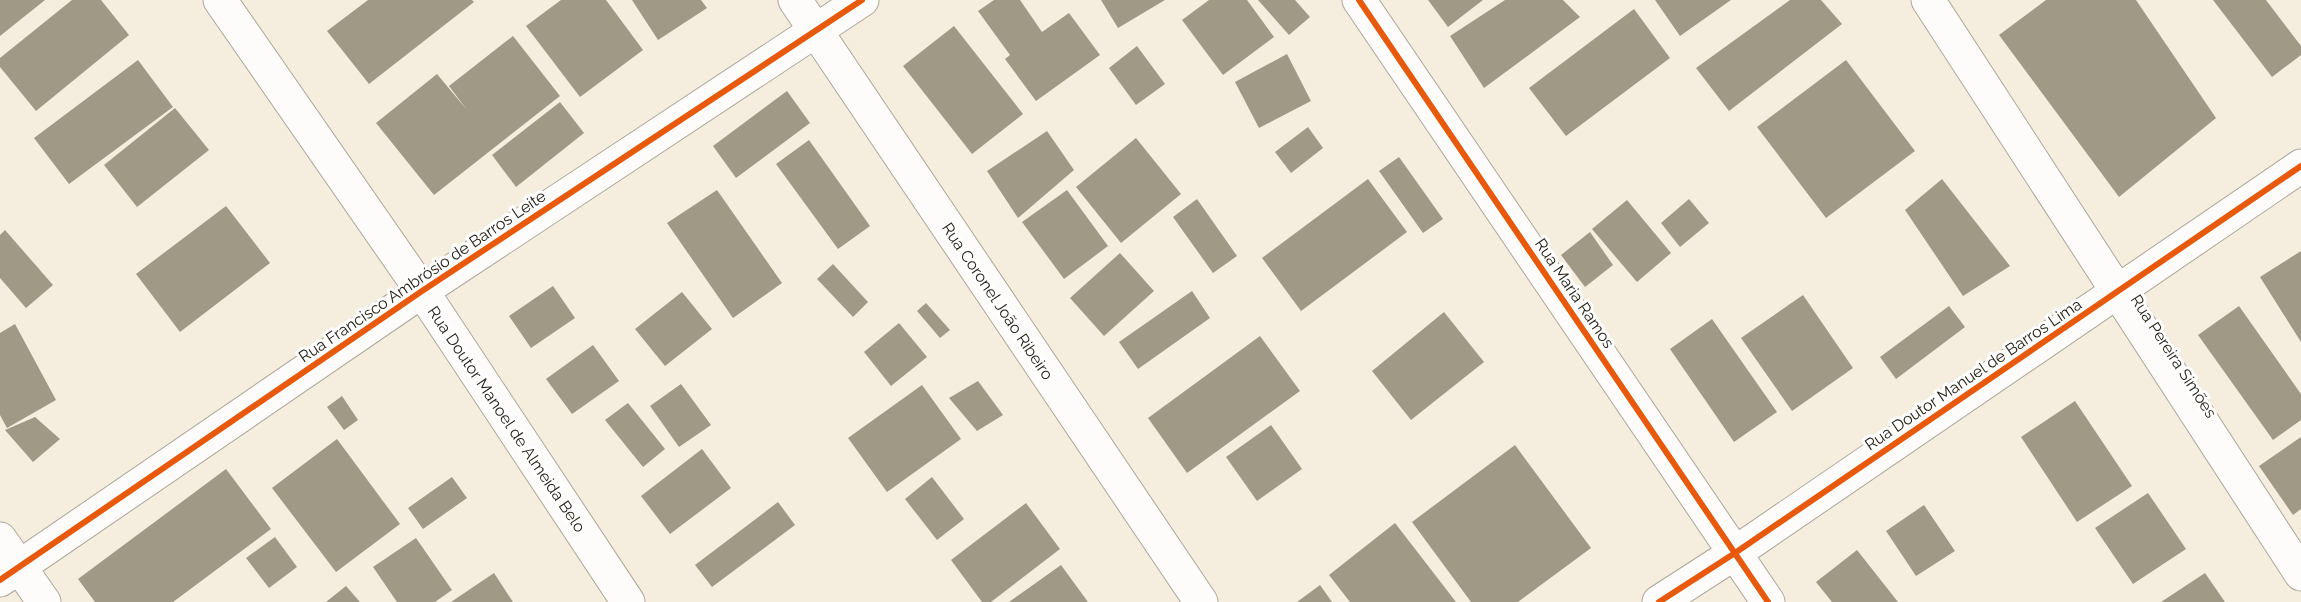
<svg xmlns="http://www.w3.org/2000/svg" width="2301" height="602" font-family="Raleway,sans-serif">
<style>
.building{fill:#a09986}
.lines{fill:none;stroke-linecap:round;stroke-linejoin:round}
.street-casing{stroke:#aca79b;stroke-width:35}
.secondary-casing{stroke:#aca79b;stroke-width:35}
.street{stroke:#fefcfa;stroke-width:33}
.secondary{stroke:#fefcfa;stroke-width:33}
.cycleway-casing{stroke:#fff;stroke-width:10}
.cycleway{stroke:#e8590c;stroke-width:6}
.labels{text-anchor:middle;stroke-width:6;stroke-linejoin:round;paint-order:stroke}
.street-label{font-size:16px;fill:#262217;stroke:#fff}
</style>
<rect width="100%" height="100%" fill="#f5eedf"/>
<g class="building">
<polygon points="0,0 45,0 0,36"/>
<polygon points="72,0 101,0 129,35 36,111 0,67 0,58"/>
<polygon points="368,0 472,0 474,2 369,84 327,31"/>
<polygon points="561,0 606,0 643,50 580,97 526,26"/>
<polygon points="632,0 701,0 707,8 658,40"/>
<polygon points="994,0 1020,0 1042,32 1069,13 1100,55 1036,101 1005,59 1010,55 978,11"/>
<polygon points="1101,0 1165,0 1118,28"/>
<polygon points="1209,0 1247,0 1274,37 1223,75 1182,20"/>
<polygon points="1258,0 1295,0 1310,17 1289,35"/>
<polygon points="1428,0 1483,0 1448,27"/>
<polygon points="1505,0 1563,0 1580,17 1484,88 1450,36"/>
<polygon points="1655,0 1731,0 1680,36"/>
<polygon points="1790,0 1821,0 1842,24 1729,111 1696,68"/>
<polygon points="2046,0 2136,0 2216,118 2119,197 1999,35"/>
<polygon points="2213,0 2266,0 2301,46 2301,55 2272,77"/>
<polygon points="1634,9 1670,58 1566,136 1529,88"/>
<polygon points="954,26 1023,114 972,154 903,66"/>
<polygon points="513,36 560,96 434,195 376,123 437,74 467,110 449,86"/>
<polygon points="1137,46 1165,84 1136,105 1109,68"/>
<polygon points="1287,54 1311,101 1259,128 1235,82"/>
<polygon points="138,60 173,107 69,184 34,138"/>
<polygon points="1846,60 1915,151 1826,218 1757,127"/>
<polygon points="787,91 810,123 736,178 713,146"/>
<polygon points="560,102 584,133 516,187 492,155"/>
<polygon points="175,108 209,150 137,207 104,165"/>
<polygon points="1308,127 1323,148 1291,173 1275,152"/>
<polygon points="1047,131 1074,170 1018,218 987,171"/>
<polygon points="1136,138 1181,194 1121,243 1076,187"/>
<polygon points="809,140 870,226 838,249 776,164"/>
<polygon points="1399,157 1443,219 1423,233 1379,171"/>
<polygon points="1368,179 1407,232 1301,311 1262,258"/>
<polygon points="1942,179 2010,266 1963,296 1905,210"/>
<polygon points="717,190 782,283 733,318 667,223"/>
<polygon points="1067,190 1108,246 1064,279 1022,222"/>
<polygon points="1197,199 1237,256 1213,273 1173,217"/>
<polygon points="1689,199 1709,223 1680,247 1661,223"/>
<polygon points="1627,200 1671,253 1637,282 1592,229"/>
<polygon points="226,206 270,263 180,332 136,274"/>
<polygon points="5,230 53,285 26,308 0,278 0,235"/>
<polygon points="1590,232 1613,265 1585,287 1561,255"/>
<polygon points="2301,251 2301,342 2260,277"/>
<polygon points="1120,253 1154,291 1104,336 1070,298"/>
<polygon points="833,264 868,302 853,317 817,279"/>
<polygon points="553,286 575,318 531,348 509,316"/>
<polygon points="1192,291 1210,318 1138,369 1119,342"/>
<polygon points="682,292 712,329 665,366 635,329"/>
<polygon points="1803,295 1853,368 1792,411 1741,338"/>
<polygon points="926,303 950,330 940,338 917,311"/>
<polygon points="1949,306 1965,327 1896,379 1880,357"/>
<polygon points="2239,306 2301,394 2301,420 2273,440 2198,335"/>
<polygon points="1444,312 1484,362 1411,420 1372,371"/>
<polygon points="1712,319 1777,412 1734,442 1670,349"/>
<polygon points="899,323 927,357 891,386 864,352"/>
<polygon points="15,324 56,400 7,428 0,415 0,333"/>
<polygon points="1260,336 1300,391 1187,473 1148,418"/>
<polygon points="593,345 619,381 572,414 546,379"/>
<polygon points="978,381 1003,415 977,431 949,398"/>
<polygon points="681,384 711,425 679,447 650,406"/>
<polygon points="922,385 961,439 887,492 848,438"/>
<polygon points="342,396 358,420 344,430 327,407"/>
<polygon points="2075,401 2132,486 2077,522 2021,437"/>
<polygon points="628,403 665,449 643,467 605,420"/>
<polygon points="35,417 60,439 33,462 5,430"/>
<polygon points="1271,425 1302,469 1257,501 1226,457"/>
<polygon points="2301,437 2301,509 2293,515 2259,466"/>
<polygon points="337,439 400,524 336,572 272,488"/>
<polygon points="1515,445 1591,548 1518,602 1471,602 1412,522"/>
<polygon points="702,449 731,488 670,534 641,496"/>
<polygon points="226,469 271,529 173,602 95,602 78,579"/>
<polygon points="452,477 467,498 423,529 408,508"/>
<polygon points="932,477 964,519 937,540 905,499"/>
<polygon points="2148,493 2186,549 2133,584 2095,528"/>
<polygon points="778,502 795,525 712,587 695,565"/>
<polygon points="1026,503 1060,549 991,602 982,602 951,560"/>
<polygon points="1924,505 1955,551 1916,576 1886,531"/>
<polygon points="1395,523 1456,602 1350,602 1329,575"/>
<polygon points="275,537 297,567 269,588 246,558"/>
<polygon points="416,538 452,590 435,602 397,602 373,567"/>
<polygon points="1857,550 1898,602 1832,602 1816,582"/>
<polygon points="1061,565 1088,602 1009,602"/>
<polygon points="494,573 513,602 451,602"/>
<polygon points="2205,573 2225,602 2161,602"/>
<polygon points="1320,585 1332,602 1297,602"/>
<polygon points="346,586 360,602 326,602"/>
</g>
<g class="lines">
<g class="street-casing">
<g id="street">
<polyline points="220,0 422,291 628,602"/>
<polyline points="795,0 1201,602"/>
<polyline points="1359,0 1768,602"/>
<polyline points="1928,0 2301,574"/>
<polyline points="0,539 44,602"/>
<polyline points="0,580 422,291 862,0"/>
</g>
</g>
<g class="secondary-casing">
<polyline id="secondary" points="1659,602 1735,553 2301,166"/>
</g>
<use href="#street" class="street"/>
<use href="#secondary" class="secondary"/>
<g class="cycleway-casing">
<g id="cycleway">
<polyline points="1359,0 1768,602"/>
<polyline points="0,580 422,291 862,0"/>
<polyline points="1659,602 1735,553 2301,166"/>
</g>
</g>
<use href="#cycleway" class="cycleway"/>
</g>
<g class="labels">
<g class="street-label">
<text transform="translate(422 276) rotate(-34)" y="6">Rua Francisco Ambrósio de Barros Leite</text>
<text transform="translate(1575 293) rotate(56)" y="6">Rua Maria Ramos</text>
<text transform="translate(998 301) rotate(56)" y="6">Rua Coronel João Ribeiro</text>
<text transform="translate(2174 356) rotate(57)" y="6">Rua Pereira Simões</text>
<text transform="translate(1973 374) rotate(-34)" y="6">Rua Doutor Manuel de Barros Lima</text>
<text transform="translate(507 419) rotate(56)" y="6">Rua Doutor Manoel de Almeida Belo</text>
</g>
</g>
</svg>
